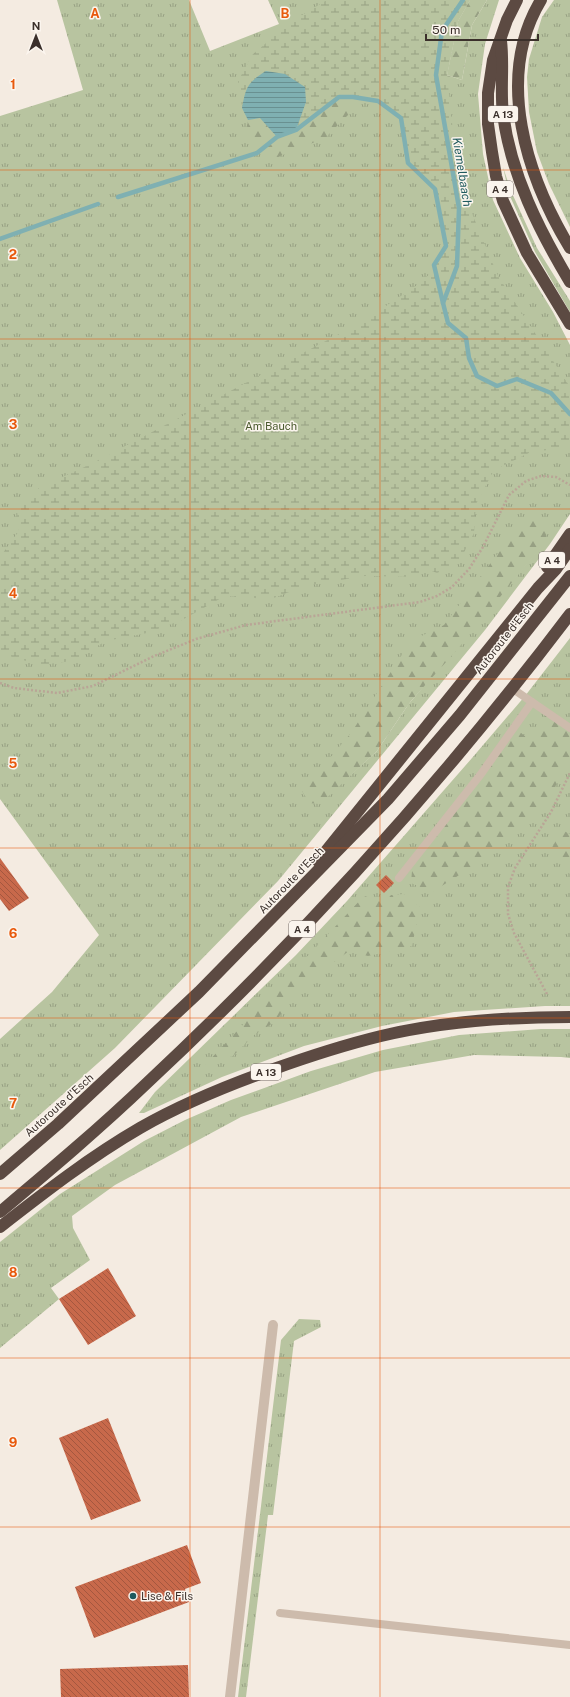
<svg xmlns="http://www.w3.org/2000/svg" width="570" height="1697" font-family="'Public Sans',sans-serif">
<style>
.grass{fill:url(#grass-tufts);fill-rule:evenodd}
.forest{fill:url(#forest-firs)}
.wetland{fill:url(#wetland-marsh)}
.water{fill:url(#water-rules)}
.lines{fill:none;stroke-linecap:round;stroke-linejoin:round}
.stream{stroke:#7fb0b2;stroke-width:4.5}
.building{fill:url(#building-back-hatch)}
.path{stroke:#b9a596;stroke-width:2.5;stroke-dasharray:2 2;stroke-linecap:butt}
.service{stroke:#cdbbac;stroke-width:8}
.minor{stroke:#cdbbac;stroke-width:10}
.motorway{stroke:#5c4a42;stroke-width:12}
.grid{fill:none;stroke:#e8590c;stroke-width:1;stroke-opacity:0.55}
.poi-dot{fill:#1f5a5e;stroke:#fbf5ee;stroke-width:1.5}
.labels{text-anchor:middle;stroke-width:3;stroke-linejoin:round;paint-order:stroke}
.shield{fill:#fbf5ee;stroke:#756b66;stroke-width:1}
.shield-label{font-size:10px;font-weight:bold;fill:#3b302b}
.park-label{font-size:11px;fill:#4a5a2e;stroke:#fbf5ee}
.street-label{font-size:11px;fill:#3b302b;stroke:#fbf5ee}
.poi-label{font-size:11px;fill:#3b302b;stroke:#fbf5ee;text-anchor:start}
.water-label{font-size:12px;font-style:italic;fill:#1f5a5e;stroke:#fbf5ee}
.grid-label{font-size:13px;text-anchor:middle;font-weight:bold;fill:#e8590c;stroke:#fbf5ee;stroke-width:3;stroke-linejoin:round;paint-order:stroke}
</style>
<defs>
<pattern id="grass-tufts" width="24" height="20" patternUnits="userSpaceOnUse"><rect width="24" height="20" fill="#b8c4a0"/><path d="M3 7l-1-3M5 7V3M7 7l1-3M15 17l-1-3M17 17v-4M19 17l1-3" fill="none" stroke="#97a083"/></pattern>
<pattern id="forest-firs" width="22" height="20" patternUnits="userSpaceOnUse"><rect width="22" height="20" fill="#b8c4a0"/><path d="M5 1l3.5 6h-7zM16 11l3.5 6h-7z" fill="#97a083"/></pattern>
<pattern id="wetland-marsh" width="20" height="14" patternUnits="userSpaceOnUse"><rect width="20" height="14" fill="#b8c4a0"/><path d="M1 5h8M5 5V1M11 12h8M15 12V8" fill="none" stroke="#97a083"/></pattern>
<pattern id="water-rules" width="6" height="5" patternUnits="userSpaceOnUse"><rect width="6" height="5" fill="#7fb0b2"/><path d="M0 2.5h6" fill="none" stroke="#699091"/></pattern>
<pattern id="building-back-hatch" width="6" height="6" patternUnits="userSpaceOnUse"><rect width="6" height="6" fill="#c8694b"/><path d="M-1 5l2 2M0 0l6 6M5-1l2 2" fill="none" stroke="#a4573f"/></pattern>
</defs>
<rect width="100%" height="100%" fill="#f4ebe1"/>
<g class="grass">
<path d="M57,0H189L210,51L279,24L268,0H470L458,21L447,75L462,80L472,25L487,0H499L485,44L478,94L483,154L493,200L520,258L553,312L570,345V514L550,544L485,630L278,881L115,1048L0,1150V1039L52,992L99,935L0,799V116L83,90ZM545,542L410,702L377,751L344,781Z"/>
<polygon points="554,0 570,0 570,227 549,184 537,152 529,112 527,77 529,59 542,17"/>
<polygon points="503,167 511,191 537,248 570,301 570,312 535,252 509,194"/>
<polygon points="570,638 570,1006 545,1006 454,1012 382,1026 304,1046 222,1077 144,1113 139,1113 155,1092 296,955 347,901 472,758 525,696"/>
<polygon points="541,1029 570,1029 570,1058 561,1057 474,1055 375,1072 241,1117 115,1185 72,1216 73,1228 90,1260 51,1288 59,1299 0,1348 0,1242 60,1194 144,1141 185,1120 231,1100 311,1071 383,1050 459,1035"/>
<polygon points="299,1319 320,1320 321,1327 294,1341 273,1515 268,1515 246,1697 238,1697 281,1340"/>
</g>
<g class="forest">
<polygon points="470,0 487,0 472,25 462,80 447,75 458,21"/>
<polygon points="339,97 353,97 352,111 325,138 275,158 259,154 247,129 248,120 260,118 277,137 296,130"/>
<polygon points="537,515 549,524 545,542 456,651 410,702 377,751 320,804 309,803 302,791 351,733 411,641 444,625 520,524"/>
<polygon points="548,712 570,728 570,763 544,804 493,854 432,892 411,883 412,871 408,867 514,728 529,739"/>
<polygon points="562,830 570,834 570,874 549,853"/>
<polygon points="404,894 420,907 412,946 368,956 349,951 299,988 276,1021 254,1035 233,1056 205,1065 364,896 385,902 391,895"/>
</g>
<polygon class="wetland" points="327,0 470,0 458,21 447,75 455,151 473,216 498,276 570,387 570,440 565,448 531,452 494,470 476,504 474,533 458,564 437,573 429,570 416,577 365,576 305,586 271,599 225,596 182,620 147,633 106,641 72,661 40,665 9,656 0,661 0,557 19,531 17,509 40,487 89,465 360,323 425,280 446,246 435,189 408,163 401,118 378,101 353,97 339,97 296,130 306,102 246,88 242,108 238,81 253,54 292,21"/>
<path class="water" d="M266,71L285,74L305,87L306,102L296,130L277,137L260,118L248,120L242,108C246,87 247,83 266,71Z"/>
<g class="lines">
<g class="stream">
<polyline points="463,0 442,31 436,75 459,208 457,266 443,303 448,323 466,338 469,358 477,376 497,386 517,379 551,393 570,414"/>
<polyline points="118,197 257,153 277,137 296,130 339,97 353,97 378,101 401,118 408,163 435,189 446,246 434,265 443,303"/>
<polyline points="0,239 98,204"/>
</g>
</g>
<g class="building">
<polygon points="0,858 29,898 9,911 0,899"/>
<polygon points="386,875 394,883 384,893 376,885"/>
<polygon points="108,1268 136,1316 88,1345 59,1299"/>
<polygon points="108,1418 141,1501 91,1520 59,1438"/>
<polygon points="187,1545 201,1583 185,1589 189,1602 94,1638 75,1587"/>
<polygon points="188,1665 189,1697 61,1697 60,1669"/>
</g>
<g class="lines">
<g class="path">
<polyline points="0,683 14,688 57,693 93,686 152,657 196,639 246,625 420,602 437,596 452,587 469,569 483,547 509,495 526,481 541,476 556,477 570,485"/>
<polyline points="547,994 514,933 508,914 508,887 515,868 551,812 570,773"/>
</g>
<g class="service">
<polyline points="513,689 532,702"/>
<polyline points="399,878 481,774 532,702 570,728"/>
<polyline points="280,1613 570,1645"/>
</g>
<polyline class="minor" points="230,1697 273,1325"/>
<g class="motorway">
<polyline points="517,0 507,20 493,60 488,93 488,124 492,152 496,176 503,201 527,253 570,324"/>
<path d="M541,0C494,78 527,177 570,248"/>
<path d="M501,41C504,65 500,90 503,114C511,175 539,230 570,282"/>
<polyline points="547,567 570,534"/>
<polyline points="318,861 538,588 556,569 570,549"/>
<polyline points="0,1174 58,1124 199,992 388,799 460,715 570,576"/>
<path d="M0,1212C50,1170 100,1128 147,1083C301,939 443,782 570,614"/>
<path d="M0,1227C45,1192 90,1157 140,1128C182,1104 226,1086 271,1070C307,1057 344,1045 381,1036C440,1022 510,1017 570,1017"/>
</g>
</g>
<path class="grid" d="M190,0V1697M380,0V1697M0,170H570M0,339H570M0,509H570M0,679H570M0,848H570M0,1018H570M0,1188H570M0,1358H570M0,1527H570"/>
<circle class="poi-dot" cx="133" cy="1596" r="4"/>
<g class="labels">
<g class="shield">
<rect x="488" y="106" width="30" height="16" rx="3"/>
<rect x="487" y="181" width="26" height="16" rx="3"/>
<rect x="539" y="552" width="26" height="16" rx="3"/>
<rect x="289" y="921" width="26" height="16" rx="3"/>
<rect x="251" y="1064" width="30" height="16" rx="3"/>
</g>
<g class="shield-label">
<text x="503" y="118">A 13</text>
<text x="500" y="193">A 4</text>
<text x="552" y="564">A 4</text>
<text x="302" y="933">A 4</text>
<text x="266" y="1076">A 13</text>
</g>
<g class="park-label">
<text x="271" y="430">Am Bauch</text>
</g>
<g class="street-label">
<text transform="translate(504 638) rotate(-52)" y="4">Autoroute d'Esch</text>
<text transform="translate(291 880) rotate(-46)" y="4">Autoroute d'Esch</text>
<text transform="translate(59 1105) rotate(-42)" y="4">Autoroute d'Esch</text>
</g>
<g class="poi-label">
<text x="141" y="1600">Lise &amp; Fils</text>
</g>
<g class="water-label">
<text transform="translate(462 172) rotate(81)" y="4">Kiemelbaach</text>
</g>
</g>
<g class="grid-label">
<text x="95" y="18">A</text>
<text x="285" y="18">B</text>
<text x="13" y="89">1</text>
<text x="13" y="259">2</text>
<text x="13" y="429">3</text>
<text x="13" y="598">4</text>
<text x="13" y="768">5</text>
<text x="13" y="938">6</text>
<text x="13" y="1108">7</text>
<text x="13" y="1277">8</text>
<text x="13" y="1447">9</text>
</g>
<g transform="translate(36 36)" stroke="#fbf5ee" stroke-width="3" paint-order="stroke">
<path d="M0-3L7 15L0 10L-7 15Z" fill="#3b302b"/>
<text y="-6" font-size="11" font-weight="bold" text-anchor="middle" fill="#3b302b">N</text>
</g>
<path d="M426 34v6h112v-6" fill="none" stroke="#3b302b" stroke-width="2"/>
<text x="432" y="34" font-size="12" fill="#3b302b" stroke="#fbf5ee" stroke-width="3" paint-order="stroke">50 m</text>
</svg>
